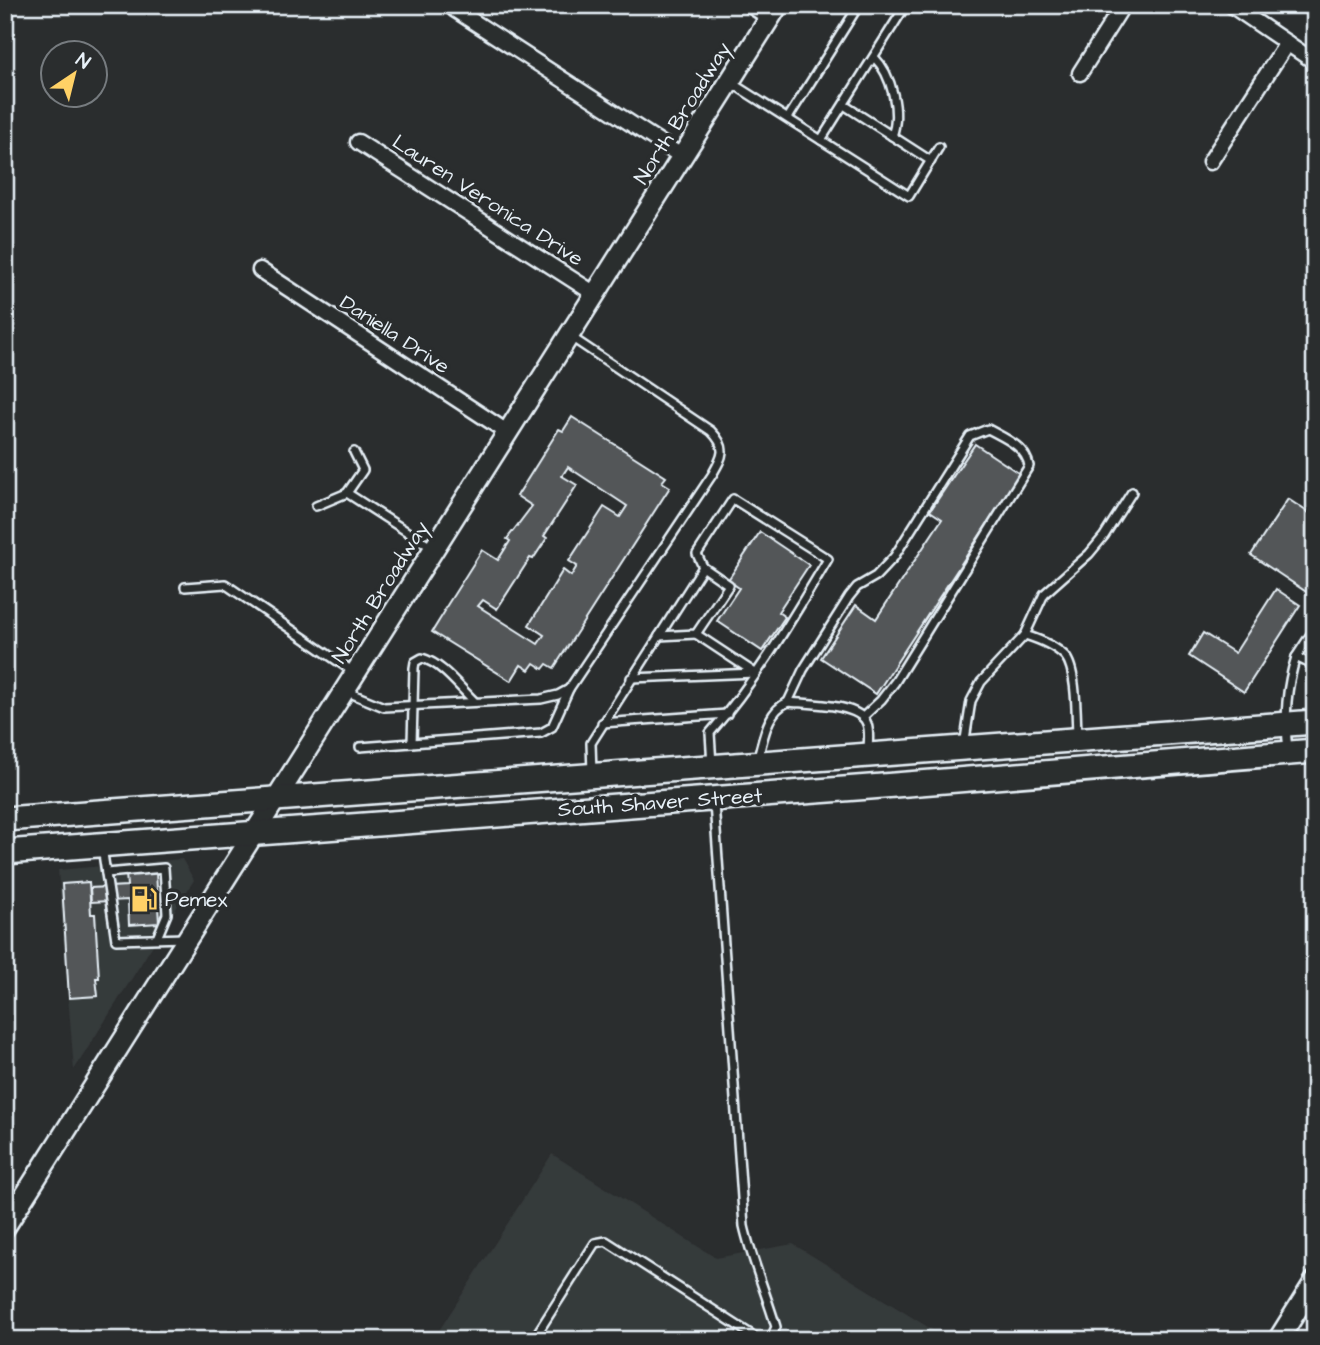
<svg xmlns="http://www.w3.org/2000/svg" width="1320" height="1345" font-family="'Architects Daughter',sans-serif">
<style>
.built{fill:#363a3b}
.building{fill:#535759;stroke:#e8f1f8;stroke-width:2;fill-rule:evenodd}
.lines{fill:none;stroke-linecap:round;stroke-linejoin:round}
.service-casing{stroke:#e8f1f8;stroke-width:12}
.minor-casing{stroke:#e8f1f8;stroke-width:19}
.tertiary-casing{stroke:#e8f1f8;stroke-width:24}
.primary-casing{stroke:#e8f1f8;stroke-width:28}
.service{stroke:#2a2d2e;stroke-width:7}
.minor{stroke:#2a2d2e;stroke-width:14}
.tertiary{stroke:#2a2d2e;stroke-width:19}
.primary{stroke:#2a2d2e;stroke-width:23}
.labels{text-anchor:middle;stroke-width:7;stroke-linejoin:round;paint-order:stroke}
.street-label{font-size:21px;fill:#e8f1f8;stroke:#2a2d2e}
.poi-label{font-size:21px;fill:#e8f1f8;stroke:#2a2d2e;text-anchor:start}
</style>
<rect width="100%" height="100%" fill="#2a2d2e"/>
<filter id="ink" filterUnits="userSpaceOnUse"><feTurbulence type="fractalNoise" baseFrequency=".0143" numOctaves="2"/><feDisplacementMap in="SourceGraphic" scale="14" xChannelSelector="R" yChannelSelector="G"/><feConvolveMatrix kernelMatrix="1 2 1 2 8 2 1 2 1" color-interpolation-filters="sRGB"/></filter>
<g filter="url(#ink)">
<g class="built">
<polygon points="182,859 194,880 74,1070 58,870"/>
<polygon points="552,1154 716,1258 793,1244 949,1340 433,1340"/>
</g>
<g class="building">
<path d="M572,417L666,477L662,482L670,487L554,668L547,664L543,669L534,663L529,670L521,665L511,681L432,632L445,611L444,610L482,550L498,560L510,541L507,539L532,506L517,496L559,429L563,431ZM568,467L627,506L620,517L604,507L569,561L577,566L571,576L563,570L529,625L544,635L538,644L478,606L483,600L497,609L530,558L533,559L547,538L544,536L577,485L562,476Z"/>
<polygon points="975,444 1020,474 876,694 821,658 856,605 876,619 942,519 930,511"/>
<polygon points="1288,499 1315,517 1315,582 1308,593 1251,555"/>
<polygon points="760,532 809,565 778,612 785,617 762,651 717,621 739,588 728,580"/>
<polygon points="1276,589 1300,605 1244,692 1189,656 1203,633 1235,653"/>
<polygon points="156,872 159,923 129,925 128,900 91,902 90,888 127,886 126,874"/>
<polygon points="89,882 91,914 95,914 99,978 96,978 98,996 69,998 62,884"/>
</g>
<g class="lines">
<g class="service-casing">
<g id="service">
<path d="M874,57C892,75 901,112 892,136"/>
<polyline points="730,82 909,196 939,147"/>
<polyline points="844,105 931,161"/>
<polyline points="788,118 859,5"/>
<polyline points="821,140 906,5"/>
<polyline points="347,493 434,549"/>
<polyline points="316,506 347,493 363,470 354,452"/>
<polyline points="185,587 225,584 355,673"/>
<polyline points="1315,628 1296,657 1315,666"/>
<polyline points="696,634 755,673"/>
<polyline points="1025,635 1044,594 1089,554 1104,536 1132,492"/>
<polyline points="659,636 696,634 729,585 703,567"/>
<polyline points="631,678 756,673"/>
<path d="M345,691L384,707L541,699L558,695L569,689L712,475C723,456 728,448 711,431L571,337"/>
<path d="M788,702L803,670L849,597L857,587L876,576L894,557L970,436L988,429C1004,438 1026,446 1029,466L895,682L881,700L863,717"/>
<polyline points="602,723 727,714"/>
<path d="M412,743L414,668L415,662L422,658C443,664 459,687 475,702"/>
<path d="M964,746L971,701L981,682L1025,635C1038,639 1055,646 1065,656C1077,670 1076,716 1077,735"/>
<polyline points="360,747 541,733 552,727 569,689"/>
<path d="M1288,750C1284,717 1286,688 1296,657"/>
<path d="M758,758C764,737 767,711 788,702C807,704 860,703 867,724C870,732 868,744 868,752"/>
<path d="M592,773L591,743L703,567L697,554L733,499L828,559C792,619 756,681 710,733L712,765"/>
<path d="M714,803L744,1226C752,1261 766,1293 776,1327L770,1340"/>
<polyline points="102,847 116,940 185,938"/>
<polyline points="106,873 164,868 167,914 157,938"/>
<polyline points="533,1340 595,1243 606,1241 760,1340"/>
</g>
</g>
<g class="minor-casing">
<g id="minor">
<polyline points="750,5 770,18"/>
<polyline points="1231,5 1315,62"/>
<polyline points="454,9 681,156"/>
<polyline points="1080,73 1123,5"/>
<polyline points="358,142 595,294"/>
<polyline points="1210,162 1287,43"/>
<polyline points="260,270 507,432"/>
<polyline points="5,1194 21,1204"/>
</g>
</g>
<g class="tertiary-casing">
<g id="tertiary">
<polyline points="5,1227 778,5"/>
<polyline points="1278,1340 1315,1281"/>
</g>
</g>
<g class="primary-casing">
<g id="primary">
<polyline points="5,819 1315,722"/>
<polyline points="5,852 870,787 1315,751"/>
</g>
</g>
<use href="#service" class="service"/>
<use href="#minor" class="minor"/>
<use href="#tertiary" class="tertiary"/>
<use href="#primary" class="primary"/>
</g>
</g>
<defs>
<g id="fuel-bare" transform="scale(2.1)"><path d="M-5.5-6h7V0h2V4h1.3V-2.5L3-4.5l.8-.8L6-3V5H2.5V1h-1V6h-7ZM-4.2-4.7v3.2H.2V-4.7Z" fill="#ffd166" stroke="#2a2d2e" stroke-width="2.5" paint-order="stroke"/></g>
</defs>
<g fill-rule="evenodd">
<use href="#fuel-bare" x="144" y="899"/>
</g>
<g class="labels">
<g class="street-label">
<text transform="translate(682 113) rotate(-58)" y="7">North Broadway</text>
<text transform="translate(488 200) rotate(33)" y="7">Lauren Veronica Drive</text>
<text transform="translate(395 334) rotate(33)" y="7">Daniella Drive</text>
<text transform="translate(380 592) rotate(-58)" y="7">North Broadway</text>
<text transform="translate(660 802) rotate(-4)" y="7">South Shaver Street</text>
</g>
<g class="poi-label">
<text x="165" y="906">Pemex</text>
</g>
</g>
<rect width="1320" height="1345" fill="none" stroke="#2a2d2e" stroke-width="28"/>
<rect x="14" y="14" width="1292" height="1317" fill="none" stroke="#e8f1f8" stroke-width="2.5" filter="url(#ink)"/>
<g transform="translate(74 74) rotate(35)"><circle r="33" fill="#2a2d2e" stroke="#767b7f" stroke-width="2"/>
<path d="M0-5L12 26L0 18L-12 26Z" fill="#ffd166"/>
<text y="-10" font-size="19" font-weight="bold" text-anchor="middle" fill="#e8f1f8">N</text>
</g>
</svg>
